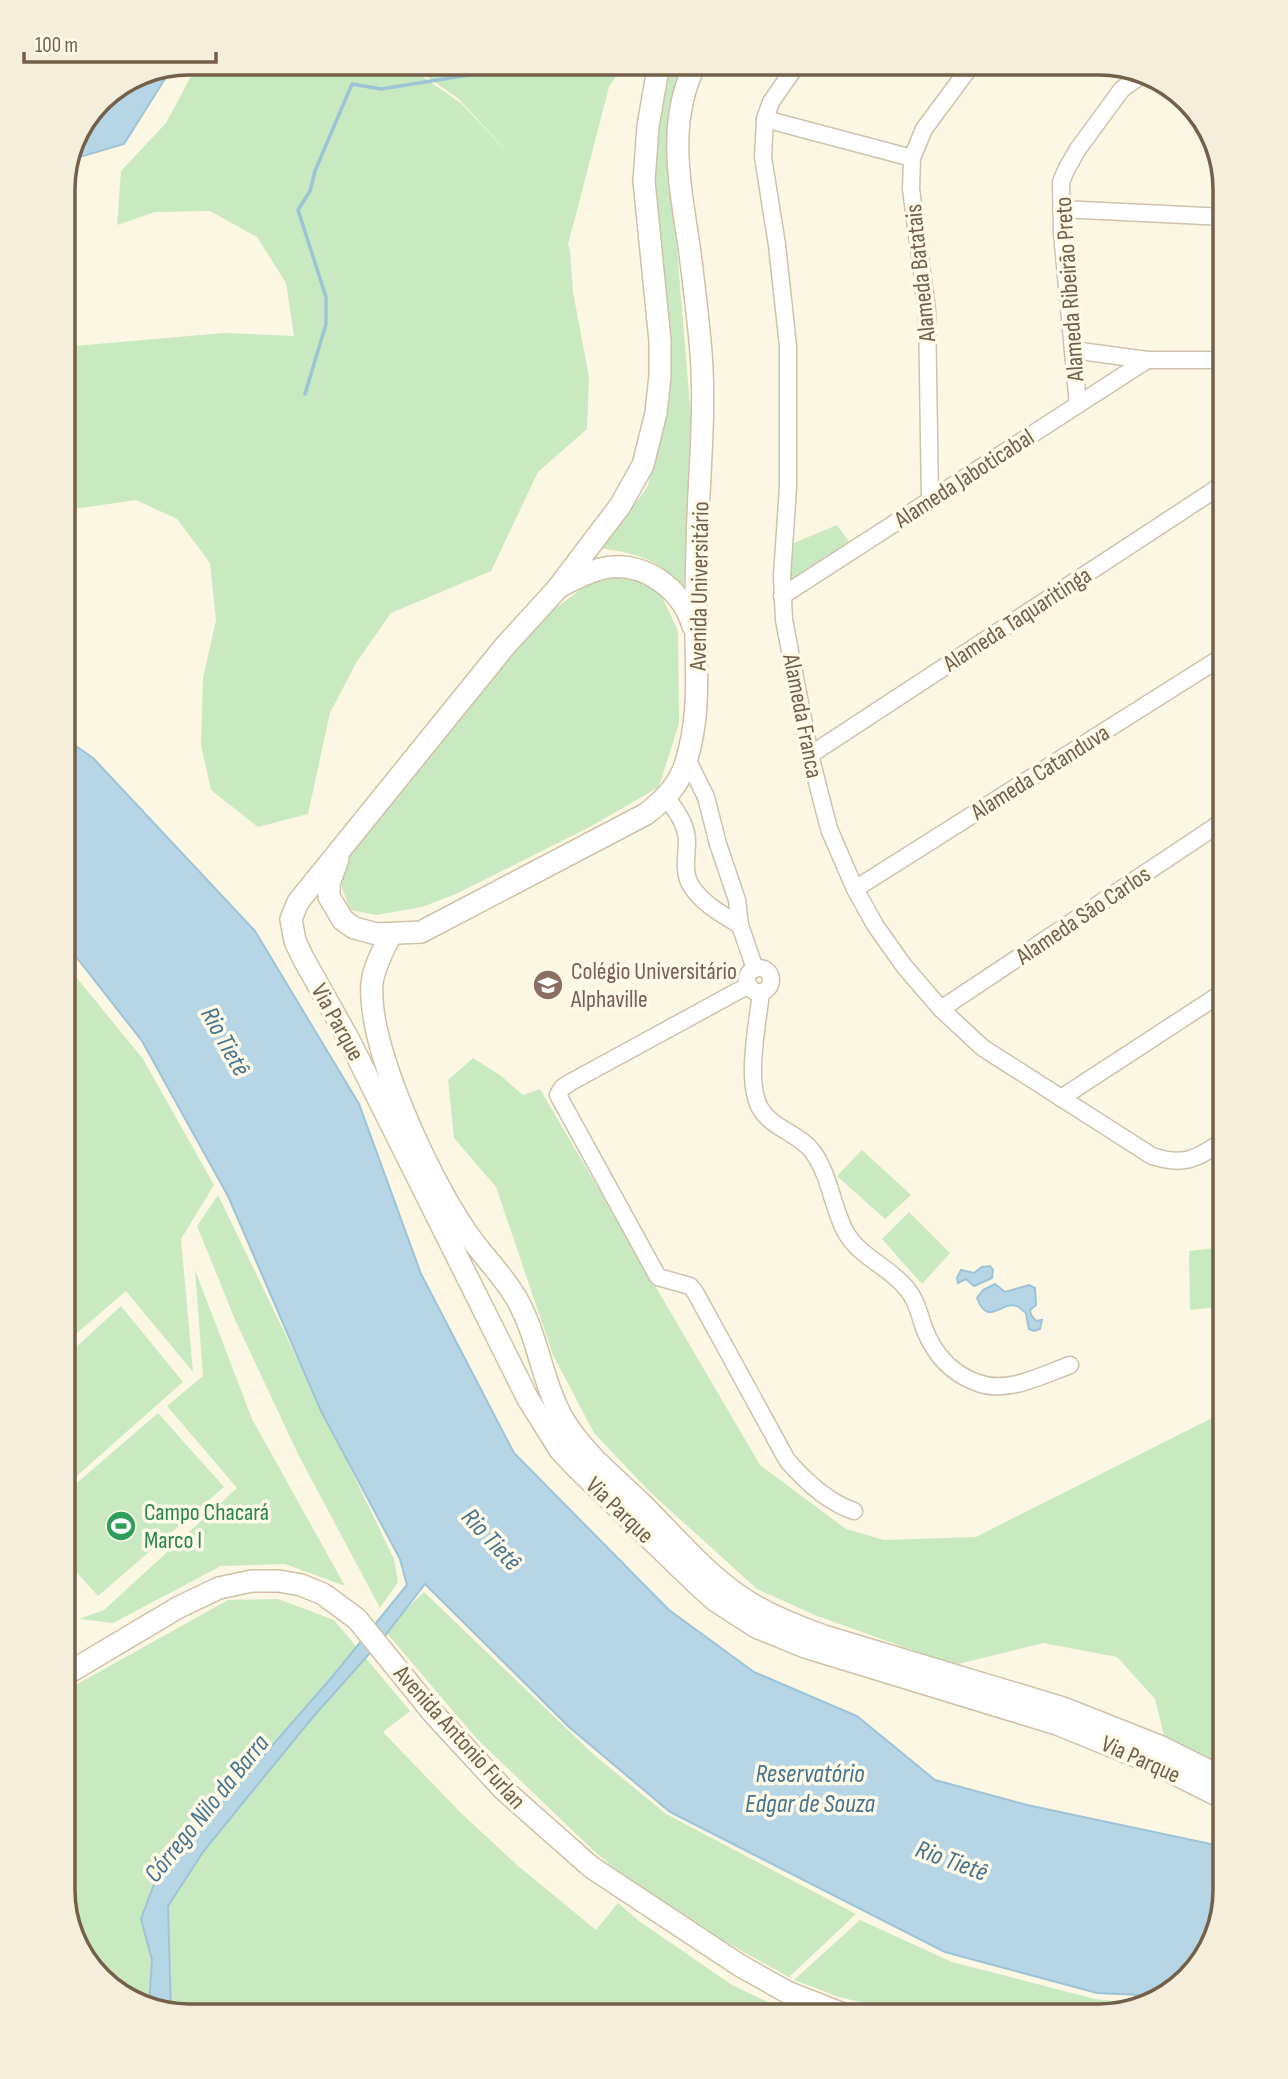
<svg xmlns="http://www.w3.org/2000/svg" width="1288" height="2079" font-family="'Sofia Sans Condensed',sans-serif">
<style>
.green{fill:#c9eac0}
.water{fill:#b6d6e6;stroke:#9dc3d7;stroke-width:2}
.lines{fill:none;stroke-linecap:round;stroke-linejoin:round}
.stream{stroke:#9dc3d7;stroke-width:3.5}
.street-casing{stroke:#cfc2ac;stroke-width:19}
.secondary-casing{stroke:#d0c1a6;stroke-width:24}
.street{stroke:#fff;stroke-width:16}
.secondary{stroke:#fff;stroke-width:21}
.labels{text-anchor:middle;stroke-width:7;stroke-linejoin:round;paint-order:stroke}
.street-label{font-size:24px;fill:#746048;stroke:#fffae8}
.education-label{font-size:24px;fill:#785e54;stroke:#fffae8;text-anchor:start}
.leisure-label{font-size:24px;fill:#27864d;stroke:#fffae8;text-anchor:start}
.water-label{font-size:26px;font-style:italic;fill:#45748e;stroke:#fffae8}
.rim{fill:none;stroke:#746048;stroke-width:3.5}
</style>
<rect width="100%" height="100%" fill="#fcf7e2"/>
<g class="green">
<polygon points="198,63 398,63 406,65 462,104 516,162 459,99 407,63 625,63 609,87 568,245 570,250 573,292 589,377 587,429 538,472 491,571 391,613 356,663 330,713 308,814 258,827 211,790 201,745 203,678 216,620 210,563 177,519 136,500 74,509 63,513 63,347 224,333 294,336 286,283 257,237 210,211 155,212 117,225 121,171 166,123"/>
<path d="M671,63H686L675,225L694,454L684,587C660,559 632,552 597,548L618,525L647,488L662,434L668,380L667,293L657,210L655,152Z"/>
<polygon points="837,525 850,543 791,580 789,545"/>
<polygon points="623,573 659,590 678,631 679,723 659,787 588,828 456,894 422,907 376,915 350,910 339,879 350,850 542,618 598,577"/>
<polygon points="63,961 143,1059 214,1185 181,1239 193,1372 126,1291 63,1345"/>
<polygon points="473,1058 500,1075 523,1095 540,1089 760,1465 846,1529 884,1540 976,1537 1214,1417 1225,1409 1225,1767 1165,1740 1155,1699 1117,1657 1043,1643 954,1665 817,1616 757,1589 651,1493 594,1433 553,1355 496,1187 454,1138 448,1080"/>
<polygon points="862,1150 911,1195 885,1219 837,1176"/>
<polygon points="218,1195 394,1559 398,1582 380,1608 298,1454 236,1322 197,1226"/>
<polygon points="909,1212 950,1253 922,1284 882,1239"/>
<polygon points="1225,1247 1225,1306 1190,1310 1189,1251"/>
<polygon points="195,1270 252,1419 345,1586 285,1564 221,1566 113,1623 79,1619 104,1610 237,1488 167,1406 203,1376"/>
<polygon points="121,1306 183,1382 63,1488 63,1359"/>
<polygon points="158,1413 224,1487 98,1596 63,1557 63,1495"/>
<polygon points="424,1592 593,1754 666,1814 856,1914 789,1977 695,1925 633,1884 594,1851 477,1739 384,1630"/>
<polygon points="278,1599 334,1620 410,1711 383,1732 460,1812 517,1865 596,1930 618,1903 639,1921 732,1985 793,2014 802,2016 181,2016 119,1995 76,1946 63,1890 63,1692 228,1600"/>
<polygon points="860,1920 952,1962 1095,1999 1149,2004 1099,2016 918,2016 839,1997 794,1980"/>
</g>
<g class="water">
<polygon points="173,66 124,144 73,159 100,100 141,72"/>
<polygon points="63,737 93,758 255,931 359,1104 421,1274 514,1453 669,1610 754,1672 857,1716 935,1780 1027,1805 1225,1847 1225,1890 1208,1953 1162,1996 1097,1993 945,1952 670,1812 569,1727 425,1584 384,1637 313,1717 241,1805 203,1852 168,1906 171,2012 149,2005 152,1960 141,1919 156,1879 332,1677 407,1585 400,1559 321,1411 228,1196 142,1041 63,940"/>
<polygon points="990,1266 993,1270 992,1278 974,1286 966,1279 958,1283 957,1278 961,1270 974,1273 982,1267"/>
<path d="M995,1284L1005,1292L1029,1285L1035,1288L1036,1305L1030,1310L1031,1315L1036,1321L1042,1320L1040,1329L1034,1331L1029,1329L1026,1314C1026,1313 1018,1306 1017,1306C1002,1300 988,1328 977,1298L983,1290Z"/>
</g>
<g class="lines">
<polyline class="stream" points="305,394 326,324 326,297 298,210 310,191 315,171 352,84 381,89 475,74 501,63"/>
<g class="street-casing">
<g id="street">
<path d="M798,63L771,102L765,119L763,157L777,245L788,346V487L782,576L784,620L810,755L829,829L855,889L875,925L904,966L941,1009L983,1048L1152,1156C1185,1167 1197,1158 1225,1140"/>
<polyline points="765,119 912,158"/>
<polyline points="1061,209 1225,217"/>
<polyline points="1073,350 1147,360 1225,360"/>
<polyline points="1078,405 1062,233 1061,182 1067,168 1078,149 1122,89 1142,75"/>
<polyline points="930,500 927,310 911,189 912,158 924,129 973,63"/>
<polyline points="782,596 1147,360"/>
<polyline points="810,755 1225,483"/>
<polyline points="687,759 706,797 718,844 737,900 740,925 755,969"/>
<path d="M666,798C676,809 687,826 687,841C687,855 683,871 690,884C701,903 721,914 740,925"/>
<polyline points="855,889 1225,655"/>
<circle cx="759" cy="980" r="12"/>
<path d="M749,985L571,1082L562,1088L558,1095L658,1277L690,1286L695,1292L787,1460C805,1481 827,1502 854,1511"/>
<path d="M761,992C758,1023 745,1080 760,1108C772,1129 799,1133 813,1152C830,1176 832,1206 845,1231C859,1257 890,1267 907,1289C917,1301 919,1314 924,1328C934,1354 952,1374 978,1383C1007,1394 1043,1375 1070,1365"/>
<polyline points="941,1009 1225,820"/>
<polyline points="1061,1098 1225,991"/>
</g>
</g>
<g class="secondary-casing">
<g id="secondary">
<polyline points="659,63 648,126 644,181 660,341 660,376 656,413 643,465 620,506 557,589 505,646 298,902 291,919 295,941 303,958 349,1040 528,1399 560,1450 578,1469 701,1588 716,1601 756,1627 805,1647 1057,1724 1155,1764 1225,1799"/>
<path d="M561,586C574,579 586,573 600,569C641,558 682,588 693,626"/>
<path d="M338,859L329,884V897L343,920L354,928L377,934L421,932L646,814C664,800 678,786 685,765C699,723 697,681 696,638C696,608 696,578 697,548C698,479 707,410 700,341C697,309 693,277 689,246C680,185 666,121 696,63"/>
<path d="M391,934C384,949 374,966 372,983C367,1047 430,1180 467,1233C482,1255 501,1273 515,1296C538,1334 541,1380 563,1419C582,1452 615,1478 642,1504C674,1536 705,1573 742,1598C768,1615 795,1626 824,1636L1063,1708L1159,1746L1225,1779"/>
<polyline points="63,1676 179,1607 219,1588 252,1581 279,1581 301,1585 323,1594 357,1619 433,1713 504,1790 591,1867 739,1965 787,1992 848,2016"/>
</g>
</g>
<use href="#street" class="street"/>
<use href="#secondary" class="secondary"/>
</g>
<defs>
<g id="school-disc" transform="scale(1.575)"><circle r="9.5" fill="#8d6e63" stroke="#fffae8"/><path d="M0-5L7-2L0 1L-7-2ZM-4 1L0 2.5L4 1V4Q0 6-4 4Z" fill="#fff"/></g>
<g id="stadium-disc" transform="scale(1.575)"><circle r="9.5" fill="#2e9e5b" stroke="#fffae8"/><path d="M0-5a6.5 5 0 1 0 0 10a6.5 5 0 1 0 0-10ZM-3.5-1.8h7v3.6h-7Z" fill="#fff"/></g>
</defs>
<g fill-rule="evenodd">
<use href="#school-disc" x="548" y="985"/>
<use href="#stadium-disc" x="121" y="1526"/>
</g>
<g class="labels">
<g class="street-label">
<text transform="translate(920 273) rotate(-96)" y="8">Alameda Batatais</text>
<text transform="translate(1069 289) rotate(-94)" y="8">Alameda Ribeirão Preto</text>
<text transform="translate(964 478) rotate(-33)" y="8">Alameda Jaboticabal</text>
<text transform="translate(699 586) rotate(-89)" y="8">Avenida Universitário</text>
<text transform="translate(1017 619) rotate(-33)" y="8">Alameda Taquaritinga</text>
<text transform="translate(803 716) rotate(79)" y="8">Alameda Franca</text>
<text transform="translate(1040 772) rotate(-32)" y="8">Alameda Catanduva</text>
<text transform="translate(1083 915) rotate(-34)" y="8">Alameda São Carlos</text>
<text transform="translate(338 1022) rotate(61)" y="8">Via Parque</text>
<text transform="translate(620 1510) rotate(44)" y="8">Via Parque</text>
<text transform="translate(460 1737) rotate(48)" y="8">Avenida Antonio Furlan</text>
<text transform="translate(1141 1759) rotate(24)" y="8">Via Parque</text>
</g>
<g class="education-label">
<text x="571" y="979">Colégio Universitário<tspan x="571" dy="28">Alphaville</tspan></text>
</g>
<g class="leisure-label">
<text x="144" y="1520">Campo Chacará<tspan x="144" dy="28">Marco I</tspan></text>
</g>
<g class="water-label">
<text transform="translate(226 1041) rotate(61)" y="9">Rio Tietê</text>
<text transform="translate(492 1539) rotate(47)" y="9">Rio Tietê</text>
<text x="810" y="1782">Reservatório<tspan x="810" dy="30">Edgar de Souza</tspan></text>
<text transform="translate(206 1808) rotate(-51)" y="9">Córrego Nilo da Barra</text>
<text transform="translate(952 1860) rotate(20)" y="9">Rio Tietê</text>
</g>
</g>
<path d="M0 0H1288V2079H0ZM189 75H1099A114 114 0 0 1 1213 189V1890A114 114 0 0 1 1099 2004H189A114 114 0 0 1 75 1890V189A114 114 0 0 1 189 75Z" fill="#f4eedb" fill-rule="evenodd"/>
<path class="rim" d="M189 75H1099A114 114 0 0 1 1213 189V1890A114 114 0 0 1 1099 2004H189A114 114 0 0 1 75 1890V189A114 114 0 0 1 189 75Z"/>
<path d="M24 52v10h192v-10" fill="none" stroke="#746048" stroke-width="3.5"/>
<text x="35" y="52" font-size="21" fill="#746048" stroke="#fffae8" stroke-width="5" paint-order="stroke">100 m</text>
</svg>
